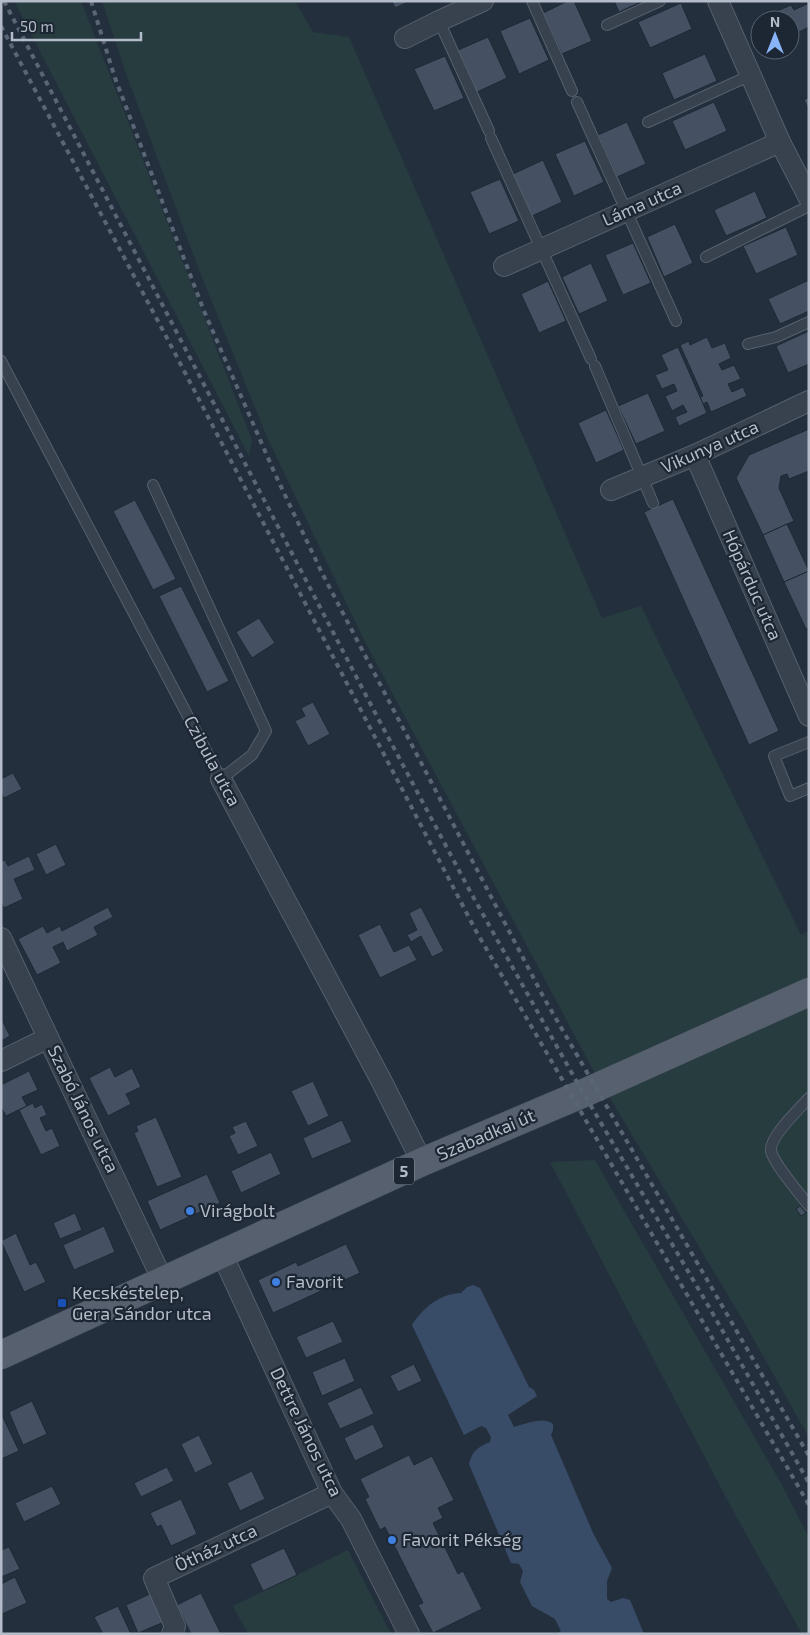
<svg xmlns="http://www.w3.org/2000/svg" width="810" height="1635" font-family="'Exo 2',sans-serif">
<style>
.green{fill:#263c3f}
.water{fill:#394c67}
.building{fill:#455162;stroke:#1f2835}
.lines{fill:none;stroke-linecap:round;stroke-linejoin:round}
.service-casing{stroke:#565f6c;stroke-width:12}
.minor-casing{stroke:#565f6c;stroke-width:22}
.primary-casing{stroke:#414a57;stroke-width:29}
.service{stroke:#38414e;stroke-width:10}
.minor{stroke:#38414e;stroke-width:20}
.primary{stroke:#56606e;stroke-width:28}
.rail{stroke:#5a6575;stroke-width:4;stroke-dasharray:5 5;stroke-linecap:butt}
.shop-dot{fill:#3f7fe0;stroke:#1d2633;stroke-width:2}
.transit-dot{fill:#1a4fb4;stroke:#1d2633;stroke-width:2}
.labels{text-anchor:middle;stroke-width:4.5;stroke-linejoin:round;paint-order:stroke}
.shield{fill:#1d2633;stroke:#878f9c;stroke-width:1}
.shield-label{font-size:16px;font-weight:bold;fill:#b4bcc9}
.street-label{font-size:18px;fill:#b4bcc9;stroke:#1d2633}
.poi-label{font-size:18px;fill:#b4bcc9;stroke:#1d2633;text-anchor:start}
</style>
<rect width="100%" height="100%" fill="#242f3e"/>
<g class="green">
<polygon points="14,1 81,1 252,440 249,456"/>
<polygon points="102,1 295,1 313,32 349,37 602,618 641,606 801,935 809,931 809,1438 744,1322 592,1068 364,640 267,437 199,270 125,71"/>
<polygon points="595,1160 782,1485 809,1538 809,1634 802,1634 731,1507 550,1162"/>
<polygon points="348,1550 391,1634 248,1634 233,1606"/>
</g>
<path class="water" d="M473,1285L480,1288L529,1387L534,1390L537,1396L508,1415L514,1427C526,1424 543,1416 553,1424V1430L551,1435L593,1533L612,1568L607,1581V1599L611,1602L623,1598L630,1600L644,1634H556L561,1631L555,1619L532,1606L520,1582L523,1571L519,1564L511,1563L469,1464C472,1451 478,1447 490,1442L491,1437L486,1428L481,1426L464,1435L412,1325C423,1308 439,1294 461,1293L467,1287Z"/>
<g class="building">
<polygon points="392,1 410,1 395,8"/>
<polygon points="568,1 574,1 592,41 562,54 543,13"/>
<polygon points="614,1 643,1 619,12"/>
<polygon points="806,1 809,1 809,27 799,32 797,27 790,30 790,20 768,20 766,16 791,5 794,10 807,4"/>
<polygon points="681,3 692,29 650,48 638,22"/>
<polygon points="530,18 549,60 519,74 500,31"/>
<polygon points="488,37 507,78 477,92 458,50"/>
<polygon points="705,54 717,81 674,100 662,73"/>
<polygon points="445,56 464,98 434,111 414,69"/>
<polygon points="809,97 809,110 804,100"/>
<polygon points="714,102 727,131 685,150 672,121"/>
<polygon points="627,122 646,164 617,177 598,135"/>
<polygon points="585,141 604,182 574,196 555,154"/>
<polygon points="543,160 562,202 532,216 513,174"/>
<polygon points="500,179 519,221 489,234 470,192"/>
<polygon points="755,191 767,218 726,236 714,210"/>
<polygon points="675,224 693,263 664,277 647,237"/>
<polygon points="786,227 798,255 756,274 743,246"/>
<polygon points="633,243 651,283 623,295 605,255"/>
<polygon points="591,263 608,301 579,314 562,277"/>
<polygon points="809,280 809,311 780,324 768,299"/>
<polygon points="548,281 566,321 539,333 521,294"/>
<polygon points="809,331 809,364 788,373 776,346"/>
<polygon points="707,337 712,348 725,343 731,358 719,364 722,370 734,365 741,379 728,384 732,392 743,387 747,396 711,412 707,402 703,404 700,397 703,396 680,345 689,341 690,345"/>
<polygon points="678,347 707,413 679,426 675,417 687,412 683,405 672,411 665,396 677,391 674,384 662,389 655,375 668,370 661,355"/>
<polygon points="648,393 665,431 636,444 618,406"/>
<polygon points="606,410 624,450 596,463 578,423"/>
<polygon points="809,429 809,471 789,479 787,474 781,476 779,488 794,521 763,535 736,478 749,455"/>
<polygon points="673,499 779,731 749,745 644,512"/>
<polygon points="135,500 176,579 153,590 113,511"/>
<polygon points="787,524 809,571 784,582 763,535"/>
<polygon points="809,571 809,627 806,629 784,582"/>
<polygon points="181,586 229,681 207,692 159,596"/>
<polygon points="259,618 275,643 252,658 236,632"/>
<polygon points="313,702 330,734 308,746 295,721 305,716 301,708"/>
<polygon points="13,773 22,789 4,798 1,793 1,779"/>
<polygon points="56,844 66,865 46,875 36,854"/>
<polygon points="29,856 35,870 14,879 23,899 4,908 1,902 1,861 5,860 8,866"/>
<polygon points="108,907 113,917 94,927 98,935 67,951 63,942 53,947 61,963 37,975 18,939 43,926 47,933 60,926 62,931"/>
<polygon points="421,907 444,951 432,957 421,936 411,942 407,935 417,930 409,913"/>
<polygon points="380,924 394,952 409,945 417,960 380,978 358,935"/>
<polygon points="1,1018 10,1036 1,1041"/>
<polygon points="110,1067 115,1077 132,1068 141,1087 126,1094 131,1104 108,1116 89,1078"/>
<polygon points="29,1071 38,1090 22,1097 27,1106 6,1116 1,1107 1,1085"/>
<polygon points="313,1081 329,1116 308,1126 291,1091"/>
<polygon points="33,1103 35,1108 42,1104 47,1115 40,1118 46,1131 52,1128 60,1146 41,1155 19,1110"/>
<polygon points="156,1117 182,1177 157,1187 134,1133 138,1131 136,1126"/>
<polygon points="342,1120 352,1142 312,1159 303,1138"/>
<polygon points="246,1121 258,1146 238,1155 229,1136 235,1133 232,1127"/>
<polygon points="271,1152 281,1174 241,1193 231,1171"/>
<polygon points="207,1174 220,1203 160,1230 147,1201"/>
<polygon points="800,1206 806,1213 801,1216 796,1209"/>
<polygon points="75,1213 82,1230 60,1239 53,1223"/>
<polygon points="104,1226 115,1252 74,1270 63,1245"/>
<polygon points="16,1233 30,1265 36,1262 46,1282 24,1292 1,1241"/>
<polygon points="346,1244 360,1273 273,1313 258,1280 296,1262 298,1266"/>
<polygon points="333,1321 343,1342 306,1358 296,1337"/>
<polygon points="345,1358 355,1381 322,1396 312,1372"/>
<polygon points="414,1364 422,1381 398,1392 390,1376"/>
<polygon points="361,1387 374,1414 340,1429 327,1403"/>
<polygon points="32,1401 47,1434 23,1445 9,1412"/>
<polygon points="1,1413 19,1451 1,1459"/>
<polygon points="373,1424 384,1447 355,1461 344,1438"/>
<polygon points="199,1435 213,1464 195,1473 181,1444"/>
<polygon points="409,1455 414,1465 432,1456 454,1500 438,1508 443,1518 433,1523 458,1574 463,1571 482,1609 433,1633 418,1605 423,1603 385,1527 380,1530 365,1499 369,1497 360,1479"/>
<polygon points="167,1467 174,1481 141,1497 134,1483"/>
<polygon points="252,1471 265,1499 240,1511 227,1483"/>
<polygon points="52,1486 61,1504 24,1522 15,1503"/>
<polygon points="181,1499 197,1534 171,1546 161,1525 157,1527 150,1513"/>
<polygon points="9,1547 20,1569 1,1577 1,1550"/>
<polygon points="284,1548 297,1575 263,1591 250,1564"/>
<polygon points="15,1577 27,1603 2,1614 1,1584"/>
<polygon points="152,1593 164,1622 138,1633 126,1605"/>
<polygon points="201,1593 221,1634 191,1634 177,1605"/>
<polygon points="118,1606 131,1634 103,1634 94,1617"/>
</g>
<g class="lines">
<g class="service-casing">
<g id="service">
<polyline points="532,1 572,91"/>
<polyline points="439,21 489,131"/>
<polyline points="607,25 660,1"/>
<polyline points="577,102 676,321"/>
<polyline points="648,122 751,75"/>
<polyline points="491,138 591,359"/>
<polyline points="706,257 809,206"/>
<polyline points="748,344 776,337 809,322"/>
<polyline points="1,361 221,779 252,755 266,731 153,485"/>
<polyline points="595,366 653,503"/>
<polyline points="809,742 774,756 790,796 809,788"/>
<path d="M809,1098C800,1108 769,1137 771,1151C773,1163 801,1195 809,1206"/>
</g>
</g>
<g class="minor-casing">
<g id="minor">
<polyline points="718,1 780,142 809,198"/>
<polyline points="405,38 439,21 483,1"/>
<polyline points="504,266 780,142"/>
<polyline points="695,455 809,716"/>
<polyline points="611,490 695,455 809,401"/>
<polyline points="221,779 382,1082 422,1162"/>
<polyline points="1,938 163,1281"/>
<polyline points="1,1061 48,1038"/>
<polyline points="222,1254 332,1493 351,1519 409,1634"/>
<polyline points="172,1634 175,1626 154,1578 332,1493"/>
</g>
</g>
<g class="primary-casing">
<polyline id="primary" points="1,1355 422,1162 584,1093 809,992"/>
</g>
<use href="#service" class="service"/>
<use href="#minor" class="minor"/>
<use href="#primary" class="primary"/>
<g class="rail">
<polyline points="4,1 371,705 471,893 574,1077 709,1307 809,1483"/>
<polyline points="91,1 115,78 204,311 275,474 322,573 544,998 809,1456"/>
<polyline points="1,26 168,340 476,931 809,1505"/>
</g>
</g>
<g class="shop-dot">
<circle cx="190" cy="1211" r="5"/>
<circle cx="276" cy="1282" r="5"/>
<circle cx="392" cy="1540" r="5"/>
</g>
<rect class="transit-dot" x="57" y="1298" width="10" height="10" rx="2.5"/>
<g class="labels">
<rect class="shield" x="394" y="1157.5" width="20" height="27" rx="4"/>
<g class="shield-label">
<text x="404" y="1177">5</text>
</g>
<g class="street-label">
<text transform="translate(642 204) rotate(-24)" y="6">Láma utca</text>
<text transform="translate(710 447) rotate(-24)" y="6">Vikunya utca</text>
<text transform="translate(752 585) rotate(66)" y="6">Hópárduc utca</text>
<text transform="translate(212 761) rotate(62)" y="6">Czibula utca</text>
<text transform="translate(83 1109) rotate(64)" y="6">Szabó János utca</text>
<text transform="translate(486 1135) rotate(-23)" y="6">Szabadkai út</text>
<text transform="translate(306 1432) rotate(64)" y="6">Dettre János utca</text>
<text transform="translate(216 1548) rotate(-25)" y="6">Ötház utca</text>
</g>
<g class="poi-label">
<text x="200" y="1217">Virágbolt</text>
<text x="286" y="1288">Favorit</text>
<text x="72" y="1299">Kecskéstelep,<tspan x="72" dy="21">Gera Sándor utca</tspan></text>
<text x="402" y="1546">Favorit Pékség</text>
</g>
</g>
<rect width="810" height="1635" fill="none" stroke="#b4bcc9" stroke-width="5"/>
<g transform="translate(775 35)"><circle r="24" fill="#1d2633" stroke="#59626f"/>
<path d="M0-4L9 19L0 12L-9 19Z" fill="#8ab4f8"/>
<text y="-8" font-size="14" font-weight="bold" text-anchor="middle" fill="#b4bcc9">N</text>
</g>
<path d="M12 32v8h129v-8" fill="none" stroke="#b4bcc9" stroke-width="2.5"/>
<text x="20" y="32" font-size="15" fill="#b4bcc9" stroke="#1d2633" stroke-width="4" paint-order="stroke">50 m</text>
</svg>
